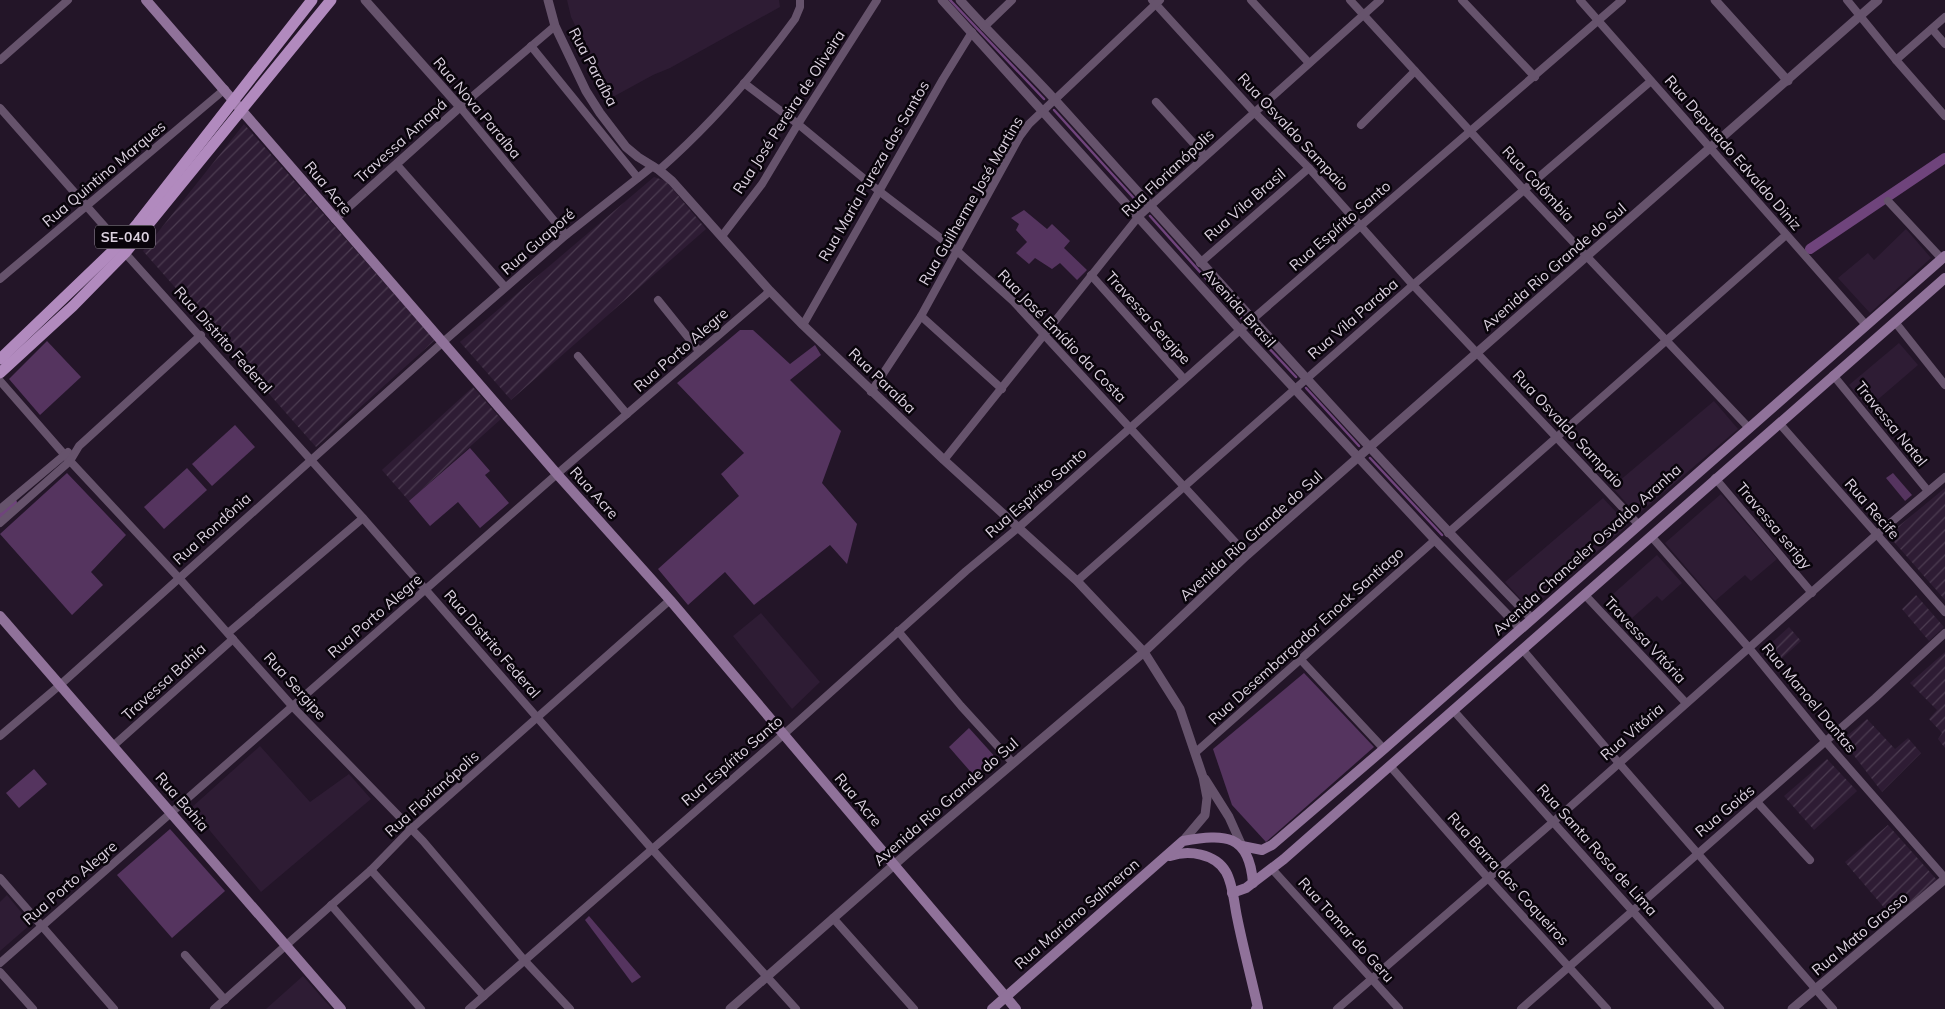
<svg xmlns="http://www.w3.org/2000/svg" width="1945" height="1009" font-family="Mulish,sans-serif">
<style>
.built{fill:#2e1c34}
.industrial{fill:url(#industrial-furrows)}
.grass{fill:#55345f}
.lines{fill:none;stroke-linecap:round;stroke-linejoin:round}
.stream{stroke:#6f447c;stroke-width:2.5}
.canal{stroke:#6f447c;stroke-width:10}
.minor{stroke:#66536c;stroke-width:8}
.tertiary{stroke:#66536c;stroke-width:9}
.secondary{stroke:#90729a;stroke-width:10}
.primary{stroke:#b18abe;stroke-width:11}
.labels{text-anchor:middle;stroke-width:5;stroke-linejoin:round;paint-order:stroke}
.shield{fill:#09040b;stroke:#9d94a0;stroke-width:1}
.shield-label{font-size:14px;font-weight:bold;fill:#dcd2e0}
.street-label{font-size:15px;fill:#dcd2e0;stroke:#09040b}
</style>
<defs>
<pattern id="industrial-furrows" width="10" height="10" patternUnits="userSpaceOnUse" patternTransform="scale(1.25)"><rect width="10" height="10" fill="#2e1c34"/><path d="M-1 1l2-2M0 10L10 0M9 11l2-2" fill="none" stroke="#4c3c51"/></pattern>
</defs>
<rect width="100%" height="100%" fill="#231528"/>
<g class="built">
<polygon points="567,0 779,0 780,7 670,68 653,75 611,98 571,17"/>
<polygon points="1906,229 1931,258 1870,313 1838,278 1868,253 1874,260"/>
<polygon points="1899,343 1918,365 1868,408 1849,385"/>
<polygon points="1714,401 1738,429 1637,515 1612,487"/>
<polygon points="1721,494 1777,559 1751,581 1745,575 1715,601 1665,543"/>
<polygon points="1603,498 1628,525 1530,609 1505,582"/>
<polygon points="1657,555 1682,583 1662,601 1657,596 1632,618 1612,595"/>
<polygon points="761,613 820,682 792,709 733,636"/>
<polygon points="260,746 310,802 349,774 371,799 261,892 191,808"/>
<polygon points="7,895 31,924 0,951 0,902"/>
<polygon points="303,976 332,1009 266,1009"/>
</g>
<g class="industrial">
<polygon points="244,124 435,340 316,447 143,251"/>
<polygon points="654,177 666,181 706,229 511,400 460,342"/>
<polygon points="473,387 501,419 409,501 382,470"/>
<polygon points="1945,488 1945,600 1888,535"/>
<polygon points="1916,595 1944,627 1929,641 1902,609"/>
<polygon points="1789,627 1801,641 1778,662 1766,648"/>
<polygon points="1945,652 1945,748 1938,739 1942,733 1929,719 1937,710 1910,683"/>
<polygon points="1867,719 1895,749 1908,738 1921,753 1882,792 1842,740"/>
<polygon points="1827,759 1857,791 1814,830 1784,796"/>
<polygon points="1888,825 1937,880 1893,918 1845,862"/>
</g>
<g class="grass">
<polygon points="1024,210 1047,229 1052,224 1070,241 1064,248 1087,270 1077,280 1060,263 1052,269 1035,258 1029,264 1016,253 1027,242 1016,230 1019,224 1011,218"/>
<polygon points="740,330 753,330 790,364 815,345 821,355 790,380 841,431 822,483 857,524 847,564 830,545 754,605 725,572 688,605 658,569 739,496 721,474 744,453 677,383"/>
<polygon points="47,341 81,377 40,415 9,379"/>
<polygon points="235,425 255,447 212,486 192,464"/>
<polygon points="470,448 490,471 485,475 509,503 480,528 458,502 430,526 409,501"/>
<polygon points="187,468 207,490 164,529 144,507"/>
<polygon points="67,473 126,535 91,572 103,585 72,615 0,534"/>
<polygon points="1893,473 1912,495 1905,501 1886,478"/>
<polygon points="1304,673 1374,747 1266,842 1232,805 1213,749"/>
<polygon points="969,728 997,759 976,778 949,747"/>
<polygon points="34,769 47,784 19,808 6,793"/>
<polygon points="170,829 225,891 172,938 117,875"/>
<polygon points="589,916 641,977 632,983 585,920"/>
</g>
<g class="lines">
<g class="stream">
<polyline points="950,0 1044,99"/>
<polyline points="1054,110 1140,205"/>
<polyline points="1150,216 1242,319"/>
<polyline points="1252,330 1296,377"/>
<polyline points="1306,388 1359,446"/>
<polyline points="1370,458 1442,535"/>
</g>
<g class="canal">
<polyline points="1810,249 1945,158"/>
<polyline points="0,514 12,503"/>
</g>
<g class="minor">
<polyline points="1152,0 1254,112 1309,168 1413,285 1638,524"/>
<polyline points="1251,0 1309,63"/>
<polyline points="1350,0 1524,190 1749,428"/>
<polyline points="1462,0 1535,77"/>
<polyline points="1580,0 1866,325"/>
<polyline points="1847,0 1896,60 1945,116"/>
<polyline points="555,26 460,107 566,235"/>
<polyline points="984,27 1012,0"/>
<polyline points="1932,29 1945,44"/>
<polyline points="531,46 638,178"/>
<polyline points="0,60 68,0"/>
<polyline points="1896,60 1945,17"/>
<polyline points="744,83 798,124 879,191 956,250 1013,301 1247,555"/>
<polyline points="1156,102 1205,156"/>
<polyline points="0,108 120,244"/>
<polyline points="1361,125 1415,71"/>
<polyline points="397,165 505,287"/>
<path d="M659,170C708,127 757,71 795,19L800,7V0"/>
<polyline points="1888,201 1942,259"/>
<polyline points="722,236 762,184 798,124 877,0"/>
<polyline points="125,253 363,518 652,849 796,1009"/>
<polyline points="1200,263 1309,168"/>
<polyline points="1091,275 1184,379"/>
<polyline points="0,279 225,89"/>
<polyline points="658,300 699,351"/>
<polyline points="921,316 1002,389"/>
<polyline points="1895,322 1945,385"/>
<polyline points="803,325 943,79 972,32"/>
<polyline points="578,356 627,414"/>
<polyline points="1833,375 1928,491"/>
<polyline points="0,381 70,461 178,577 293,707 423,841 525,961 570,1009"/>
<polyline points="871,392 921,316 1020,136 1029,124 1160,0"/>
<polyline points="1779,423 1945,612"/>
<polyline points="944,460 1139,216 1380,0"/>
<polyline points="1715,478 1812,593"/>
<polyline points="0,509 68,452"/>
<polyline points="0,523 70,461 79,446 201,335"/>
<polyline points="1448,533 1786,235"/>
<polyline points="1651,536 1749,648 1826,742 1945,878"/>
<polyline points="1077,581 1413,285 1651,81"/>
<polyline points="1585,595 1686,703"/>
<polyline points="898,631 961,706 1013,763"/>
<polyline points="228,633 363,518"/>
<polyline points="1523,650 1618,762 1833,1009"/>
<polyline points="1301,660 1384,749"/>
<polyline points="1453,710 1720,1009"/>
<polyline points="0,736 60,685 443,342 566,235 653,166"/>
<polyline points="113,746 233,639"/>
<polyline points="1196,752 1435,540"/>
<polyline points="1390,766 1488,878 1607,1009"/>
<polyline points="1757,802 1810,860"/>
<polyline points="1272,869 1399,1009"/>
<polyline points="371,870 484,996"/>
<polyline points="0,878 114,1009"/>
<polyline points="331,905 421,1009"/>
<polyline points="833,918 914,1009"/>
<polyline points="185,955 225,1000"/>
<polyline points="0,963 557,474 770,291"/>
<polyline points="0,972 33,1009"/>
<polyline points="214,1009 371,870 411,829 670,600"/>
<polyline points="469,1009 783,735 966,571 1019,527 1240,330 1622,0"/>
<polyline points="1337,1009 1553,822 1876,535 1945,477"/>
<polyline points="1521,1009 1875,698 1945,633"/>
</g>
<g class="tertiary">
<polyline points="548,0 555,26 586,91 600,113 626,147 638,157 659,170 672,181 770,291 803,325 944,460 1077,581 1144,652 1180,709 1203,777 1207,798 1205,815 1183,841"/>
<polyline points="942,0 1240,330 1435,540 1521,629"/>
<path d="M960,0C991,35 1025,67 1056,101C1213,275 1369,451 1532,619"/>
<polyline points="1715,0 1788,81"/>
<polyline points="335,219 460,107 365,0"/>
<polyline points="1205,779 1229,817 1242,846"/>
<polyline points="730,1009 911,850 1144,652 1247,555 1878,0"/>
<polyline points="1792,1009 1945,879"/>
</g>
<g class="secondary">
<polyline points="146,0 557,474 670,600 1016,1009"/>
<polyline points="0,616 341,1009"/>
<polyline points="1242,846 1262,850 1272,845 1384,749 1945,256"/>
<path d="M1170,856C1188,850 1215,853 1226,872C1233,884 1234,903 1237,917C1243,947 1251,977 1258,1008L1256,1009"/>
<polyline points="1232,893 1246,888 1284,859 1945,278"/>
<path d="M992,1009L1183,841C1225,834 1249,833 1253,883"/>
</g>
<g class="primary">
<polyline points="0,359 120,244 138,223 312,0"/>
<polyline points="0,373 73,306 125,253 331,0"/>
</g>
</g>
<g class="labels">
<rect class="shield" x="95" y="225.5" width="60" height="23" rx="4"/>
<g class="shield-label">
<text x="125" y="242">SE-040</text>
</g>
<g class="street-label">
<text transform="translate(593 67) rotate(62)" y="5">Rua Paraíba</text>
<text transform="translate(477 108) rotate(50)" y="5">Rua Nova Paraíba</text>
<text transform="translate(789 112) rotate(-57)" y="5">Rua José Pereira de Oliveira</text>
<text transform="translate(1293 132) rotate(47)" y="5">Rua Osvaldo Sampaio</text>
<text transform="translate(401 141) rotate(-42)" y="5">Travessa Amapá</text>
<text transform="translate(1733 153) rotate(49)" y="5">Rua Deputado Edvaldo Diniz</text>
<text transform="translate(874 171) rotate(-60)" y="5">Rua Maria Pureza dos Santos</text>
<text transform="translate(1168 173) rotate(-43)" y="5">Rua Florianópolis</text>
<text transform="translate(104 174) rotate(-40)" y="5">Rua Quintino Marques</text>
<text transform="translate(1538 184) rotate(47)" y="5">Rua Colômbia</text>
<text transform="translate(328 188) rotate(50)" y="5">Rua Acre</text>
<text transform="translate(971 201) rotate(-60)" y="5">Rua Guilherme José Martins</text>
<text transform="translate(1245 205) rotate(-41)" y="5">Rua Vila Brasil</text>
<text transform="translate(1340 226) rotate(-41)" y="5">Rua Espírito Santo</text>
<text transform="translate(538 242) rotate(-41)" y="5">Rua Guaporé</text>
<text transform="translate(1554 267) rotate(-41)" y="5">Avenida Rio Grande do Sul</text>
<text transform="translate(1239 308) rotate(48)" y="5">Avenida Brasil</text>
<text transform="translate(1148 318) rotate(48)" y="5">Travessa Sergipe</text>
<text transform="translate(1353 319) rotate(-41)" y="5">Rua Vila Paraba</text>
<text transform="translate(1062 336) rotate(46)" y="5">Rua José Emídio da Costa</text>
<text transform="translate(223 340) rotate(48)" y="5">Rua Distrito Federal</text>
<text transform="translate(681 350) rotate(-41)" y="5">Rua Porto Alegre</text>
<text transform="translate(882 381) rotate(44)" y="5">Rua Paraíba</text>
<text transform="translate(1891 424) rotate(51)" y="5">Travessa Natal</text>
<text transform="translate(1568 429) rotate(47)" y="5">Rua Osvaldo Sampaio</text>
<text transform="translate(594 493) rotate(48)" y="5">Rua Acre</text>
<text transform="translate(1036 493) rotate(-41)" y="5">Rua Espírito Santo</text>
<text transform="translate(1872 509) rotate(49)" y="5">Rua Recife</text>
<text transform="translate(1774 526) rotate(50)" y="5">Travessa serigy</text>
<text transform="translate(212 529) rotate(-42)" y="5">Rua Rondônia</text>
<text transform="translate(1251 536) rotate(-42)" y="5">Avenida Rio Grande do Sul</text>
<text transform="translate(1587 550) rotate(-42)" y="5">Avenida Chanceler Osvaldo Aranha</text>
<text transform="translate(375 616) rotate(-41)" y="5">Rua Porto Alegre</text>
<text transform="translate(1306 636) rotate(-42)" y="5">Rua Desembargador Enock Santiago</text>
<text transform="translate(1645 640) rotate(47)" y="5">Travessa Vitória</text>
<text transform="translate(492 644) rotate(49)" y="5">Rua Distrito Federal</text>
<text transform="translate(164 682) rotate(-42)" y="5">Travessa Bahia</text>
<text transform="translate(295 686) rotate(48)" y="5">Rua Sergipe</text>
<text transform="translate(1809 698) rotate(50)" y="5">Rua Manoel Dantas</text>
<text transform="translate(1632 732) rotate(-41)" y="5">Rua Vitória</text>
<text transform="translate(732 761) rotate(-41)" y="5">Rua Espírito Santo</text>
<text transform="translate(432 794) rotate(-42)" y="5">Rua Florianópolis</text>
<text transform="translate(858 800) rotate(50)" y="5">Rua Acre</text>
<text transform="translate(182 802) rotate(49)" y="5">Rua Bahia</text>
<text transform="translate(946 802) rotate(-41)" y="5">Avenida Rio Grande do Sul</text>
<text transform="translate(1725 811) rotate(-40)" y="5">Rua Goiás</text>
<text transform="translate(1597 850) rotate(48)" y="5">Rua Santa Rosa de Lima</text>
<text transform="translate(1508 879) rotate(48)" y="5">Rua Barra dos Coqueiros</text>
<text transform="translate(70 883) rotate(-41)" y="5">Rua Porto Alegre</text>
<text transform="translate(1077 914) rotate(-41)" y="5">Rua Mariano Salmeron</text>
<text transform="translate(1346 930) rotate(48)" y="5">Rua Tomar do Geru</text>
<text transform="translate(1860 934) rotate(-40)" y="5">Rua Mato Grosso</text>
</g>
</g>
</svg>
